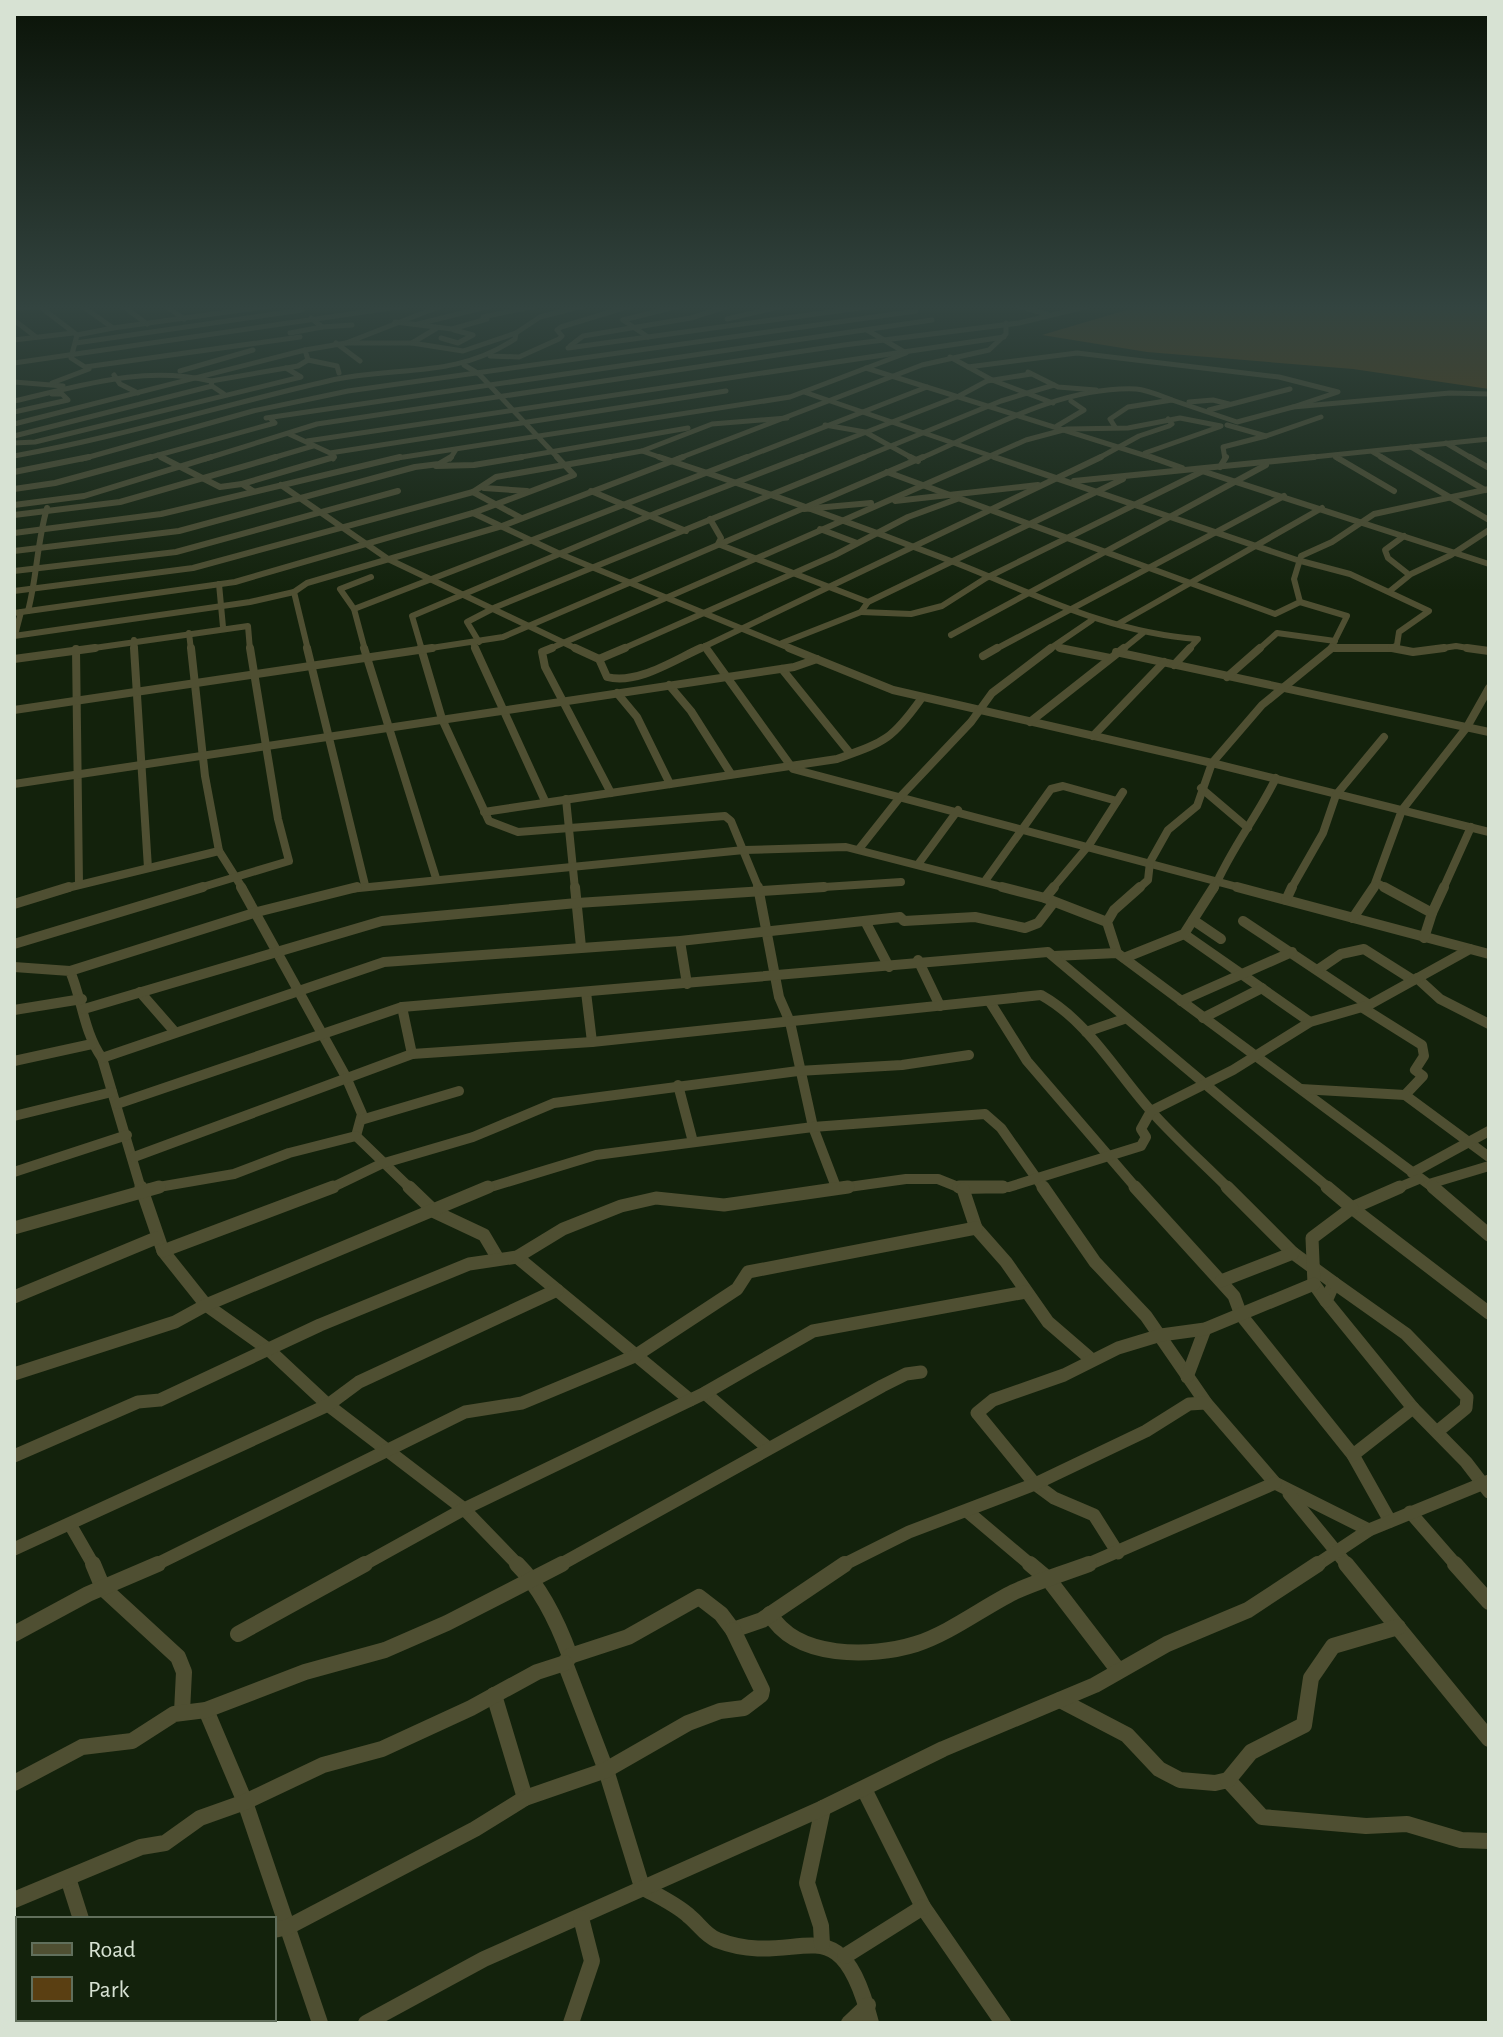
<svg xmlns="http://www.w3.org/2000/svg" width="1503" height="2037" font-family="'Alegreya Sans',sans-serif">
<style>
.green{fill:#5a3f12}
.lines{fill:none;stroke-linecap:round;stroke-linejoin:round}
.minor-far5{stroke:#4f4f32;stroke-width:5}
.minor-far4{stroke:#4f4f32;stroke-width:6}
.minor-far3{stroke:#4f4f32;stroke-width:8}
.minor-far2{stroke:#4f4f32;stroke-width:10}
.minor-far1{stroke:#4f4f32;stroke-width:13}
.minor{stroke:#4f4f32;stroke-width:16}
</style>
<rect width="100%" height="100%" fill="#13220c"/>
<polygon class="green" points="1140,306 1489,306 1489,389 1353,369 1147,352 1042,335"/>
<g class="lines">
<g class="minor-far5">
<polyline points="39,306 77,335 71,358 85,367 300,337"/>
<polyline points="82,306 113,328 270,306"/>
<polyline points="123,306 147,324"/>
<polyline points="166,306 184,319"/>
<polyline points="1018,306 1047,314"/>
<polyline points="14,309 35,306"/>
<polyline points="483,317 535,306"/>
<polyline points="727,319 783,306"/>
<polyline points="14,320 36,337"/>
<polyline points="623,320 648,337"/>
<polyline points="623,320 679,306"/>
<polyline points="395,322 452,329 487,319"/>
<polyline points="418,324 490,306"/>
<polyline points="322,327 352,325"/>
<polyline points="437,328 412,343 346,343 441,306"/>
<polyline points="290,333 322,327 311,318"/>
<polyline points="77,335 113,328"/>
<polyline points="441,338 458,343 473,335 454,330"/>
<polyline points="14,340 73,333"/>
<polyline points="76,343 302,310"/>
<polyline points="336,343 360,361"/>
<polyline points="412,343 463,351 516,333 540,317 583,306"/>
<polyline points="570,346 583,336 691,318 728,306"/>
<polyline points="568,348 874,306"/>
<polyline points="490,356 519,357 559,339 562,336 557,330 561,327 630,306"/>
<polyline points="950,357 992,380 1053,403"/>
<polyline points="308,360 337,366 339,373"/>
<polyline points="14,363 405,306"/>
<polyline points="464,365 479,374 559,459"/>
<polyline points="968,367 1077,353 1279,377 1338,392 1293,407"/>
<polyline points="866,368 1156,459"/>
<polyline points="180,371 253,350"/>
<polyline points="1028,372 1058,387 1096,390"/>
<polyline points="114,375 120,384 138,393"/>
<polyline points="211,381 298,366 308,360 305,350 346,343"/>
<polyline points="14,382 63,386"/>
<polyline points="52,383 89,369"/>
<polyline points="804,392 1000,459"/>
<path d="M14,401C81,386 142,365 211,381L212,386L224,394"/>
<polyline points="1189,402 1213,400 1229,404"/>
<polyline points="1209,410 1290,389"/>
<polyline points="14,412 68,400 62,394 52,394"/>
<polyline points="266,418 932,320"/>
<polyline points="14,424 305,350"/>
<polyline points="825,425 865,432 914,459"/>
<polyline points="1057,426 1084,410 1071,401"/>
<polyline points="1115,427 1110,419 1128,407 1172,400 1237,422 1293,407 1450,393 1489,394"/>
<polyline points="289,434 330,453 726,391"/>
<polyline points="14,436 212,386"/>
<polyline points="1266,436 1321,417"/>
<polyline points="307,441 1004,337"/>
<polyline points="14,443 35,442 301,377 286,368"/>
<polyline points="1446,443 1473,459"/>
<polyline points="1411,447 1431,459"/>
<polyline points="642,451 665,459"/>
<polyline points="1373,452 1385,459"/>
<polyline points="1145,453 1219,427"/>
<polyline points="158,455 165,459"/>
<polyline points="332,455 333,459"/>
<path d="M14,456C120,437 223,405 328,381C396,365 453,380 515,339L516,333"/>
<polyline points="1336,457 1339,459"/>
<polyline points="82,459 253,411 348,391 916,311"/>
<polyline points="144,459 275,423 270,418"/>
<polyline points="205,459 317,424 844,345 1019,323 1089,306"/>
<polyline points="269,459 313,446"/>
<polyline points="391,459 790,397 906,353 867,330"/>
<polyline points="450,459 455,451"/>
<polyline points="510,459 688,428"/>
<polyline points="598,459 642,451 712,424 787,418"/>
<polyline points="677,459 922,365 989,350 1006,334 1006,323"/>
<polyline points="742,459 927,387"/>
<polyline points="797,459 959,396 987,381 1031,374"/>
<polyline points="859,459 1001,401 1054,385"/>
<path d="M919,459C986,430 1061,386 1136,389C1148,390 1161,396 1172,400"/>
<polyline points="983,459 1026,440 1067,429 1128,428 1180,418 1221,426"/>
<polyline points="1097,459 1139,436 1169,426 1172,424 1168,419"/>
<polyline points="1225,459 1223,447 1266,436 1227,425"/>
<polyline points="1294,459 1489,439"/>
</g>
<g class="minor-far4">
<polyline points="161,457 220,487 242,484 253,491"/>
<path d="M659,457C757,489 855,524 951,561C1033,593 1108,633 1198,639L1188,650"/>
<polyline points="910,457 918,461"/>
<polyline points="994,457 1297,560 1350,574 1429,611 1399,632 1397,645 1392,648 1332,648"/>
<polyline points="1151,457 1182,468"/>
<polyline points="1336,457 1394,491"/>
<polyline points="1381,457 1489,520"/>
<polyline points="1428,457 1485,490"/>
<polyline points="1470,457 1489,468"/>
<polyline points="436,466 474,465 522,457"/>
<polyline points="1220,467 1226,457"/>
<polyline points="1202,471 1489,564"/>
<polyline points="14,472 89,457"/>
<polyline points="887,472 1275,614 1300,602 1294,579 1301,556 1332,542 1374,514 1489,489"/>
<polyline points="1074,481 1314,457"/>
<polyline points="242,484 334,457"/>
<polyline points="281,485 388,559 579,650"/>
<polyline points="484,488 527,491"/>
<polyline points="14,489 55,483 151,457"/>
<polyline points="591,491 686,531"/>
<polyline points="473,492 521,518"/>
<polyline points="895,501 1038,485"/>
<polyline points="14,505 84,496 211,457"/>
<polyline points="804,509 871,503"/>
<polyline points="473,513 560,554 794,650"/>
<polyline points="14,515 120,502 276,457"/>
<polyline points="710,519 721,538 718,544 868,602"/>
<polyline points="820,529 857,543"/>
<polyline points="14,533 161,514 400,457"/>
<polyline points="1404,536 1385,550 1388,558 1407,573"/>
<polyline points="14,551 179,531 415,467 439,464 451,457"/>
<polyline points="14,571 176,552 398,491"/>
<polyline points="219,584 223,627"/>
<polyline points="14,591 193,568 473,492 496,477 610,457"/>
<polyline points="1390,591 1411,574 1451,555 1489,530"/>
<polyline points="294,592 308,650"/>
<polyline points="1300,602 1347,616 1330,650"/>
<polyline points="354,609 747,457"/>
<path d="M28,611C37,577 37,542 47,508"/>
<polyline points="861,612 911,614 942,606 986,578 1203,471"/>
<polyline points="14,613 235,582 473,513 574,475 557,457"/>
<polyline points="1118,624 1322,508"/>
<polyline points="189,633 191,650"/>
<polyline points="15,635 21,612"/>
<polyline points="951,635 1266,465"/>
<polyline points="14,636 250,602 294,592 307,583 502,526 683,457"/>
<polyline points="134,640 135,650"/>
<polyline points="479,642 467,622 496,607 864,457"/>
<polyline points="473,643 476,650"/>
<polyline points="782,643 861,612 868,602 1123,479"/>
<polyline points="705,646 708,650"/>
<polyline points="1057,647 1070,650"/>
<polyline points="1392,648 1401,650"/>
<polyline points="80,650 248,626 250,650"/>
<polyline points="365,650 354,609 340,589 371,577"/>
<polyline points="418,650 503,637 923,457"/>
<polyline points="422,650 412,616 659,512 802,457"/>
<polyline points="547,650 988,457"/>
<polyline points="620,650 835,555 908,517 957,499"/>
<polyline points="697,650 1101,457"/>
<polyline points="994,650 1284,496"/>
<polyline points="1048,650 1092,620"/>
<polyline points="1122,650 1143,633"/>
<polyline points="1258,650 1277,633 1335,641"/>
<polyline points="1430,650 1456,646 1480,650"/>
</g>
<g class="minor-far3">
<polyline points="134,648 148,868"/>
<polyline points="191,648 205,776 219,851 243,889"/>
<polyline points="307,648 365,885"/>
<polyline points="364,648 436,878"/>
<polyline points="421,648 442,719 489,821 518,832 725,816 731,821 759,889"/>
<polyline points="475,648 545,801"/>
<polyline points="552,648 542,652 545,667 611,793"/>
<path d="M575,648L599,659L607,677C637,685 674,660 701,648"/>
<polyline points="706,648 793,769 1245,889"/>
<polyline points="789,648 893,690 1212,763 1489,832"/>
<polyline points="1060,648 1110,658"/>
<polyline points="1332,648 1393,648"/>
<polyline points="1392,648 1413,652 1444,648"/>
<polyline points="1467,648 1489,651"/>
<polyline points="76,649 79,884"/>
<polyline points="1116,652 1489,732"/>
<polyline points="983,656 997,648"/>
<polyline points="14,659 95,648"/>
<polyline points="599,659 625,648"/>
<polyline points="1174,665 1190,648"/>
<polyline points="782,669 849,752"/>
<polyline points="1227,677 1260,648"/>
<polyline points="669,685 691,711 731,774"/>
<polyline points="617,693 637,717 670,784"/>
<polyline points="14,710 432,648"/>
<polyline points="1030,722 1124,648"/>
<polyline points="1093,736 1164,662"/>
<polyline points="14,784 794,667 817,659"/>
<polyline points="1201,788 1248,828"/>
<polyline points="566,799 575,889"/>
<path d="M484,812L837,759C884,742 891,741 921,699"/>
<polyline points="859,849 901,796 971,722 992,693 1051,648"/>
<polyline points="919,863 958,810"/>
<polyline points="985,881 1051,789 1063,786 1117,801"/>
<polyline points="1377,883 1388,889"/>
<polyline points="63,889 219,851"/>
<polyline points="196,889 289,861 278,819 250,648"/>
<polyline points="349,889 744,850 846,847 1010,889"/>
<polyline points="793,889 901,882"/>
<polyline points="1052,889 1089,845 1123,792"/>
<polyline points="1138,889 1148,880 1150,862 1168,830 1197,806 1212,763 1262,705 1332,648"/>
<path d="M1214,889C1230,850 1257,817 1276,778"/>
<polyline points="1291,889 1323,833 1336,795 1384,737"/>
<polyline points="1373,889 1402,810 1467,727 1489,688"/>
<polyline points="1443,889 1471,827"/>
</g>
<g class="minor-far2">
<polyline points="241,887 346,1077 362,1114 356,1136"/>
<polyline points="575,887 581,947"/>
<polyline points="758,887 779,997 790,1022 813,1127 836,1187"/>
<polyline points="1002,887 1045,898"/>
<polyline points="1054,887 1045,898 1107,922"/>
<polyline points="1237,887 1489,954"/>
<polyline points="1384,887 1432,913 1424,938"/>
<polyline points="1286,900 1292,887"/>
<polyline points="14,904 69,887"/>
<polyline points="1432,913 1444,887"/>
<polyline points="1353,918 1374,887"/>
<polyline points="1193,920 1221,939"/>
<polyline points="865,921 889,967"/>
<polyline points="1243,921 1369,1005"/>
<polyline points="1184,934 1310,1022"/>
<polyline points="680,941 687,984"/>
<polyline points="14,944 203,887"/>
<polyline points="1117,953 1107,922 1114,910 1140,887"/>
<polyline points="1054,956 1117,953 1435,1189"/>
<polyline points="1124,958 1184,934 1214,887"/>
<polyline points="918,960 940,1006"/>
<path d="M14,967L70,971C82,999 84,1033 102,1058L141,1189"/>
<polyline points="1319,969 1341,954 1364,949 1413,980"/>
<polyline points="70,971 257,912 357,887"/>
<polyline points="1417,978 1440,999 1489,1024"/>
<polyline points="140,992 174,1031"/>
<polyline points="586,992 592,1042"/>
<polyline points="1181,1001 1292,952"/>
<polyline points="990,1002 1027,1061 1137,1189"/>
<polyline points="402,1007 412,1054"/>
<polyline points="1363,1008 1422,1045 1424,1056 1415,1070 1423,1076 1405,1095"/>
<polyline points="84,1009 382,921 577,903 824,887"/>
<polyline points="14,1010 82,999"/>
<polyline points="1203,1018 1262,988"/>
<polyline points="1086,1032 1124,1019"/>
<polyline points="102,1058 384,962 680,941 900,917 904,921 975,917 1025,928 1038,923 1054,902"/>
<polyline points="14,1061 92,1044"/>
<polyline points="678,1085 693,1142"/>
<polyline points="1301,1089 1405,1095 1489,1157"/>
<polyline points="117,1104 402,1007 1048,952 1330,1189"/>
<polyline points="14,1116 112,1092"/>
<polyline points="361,1120 459,1091"/>
<polyline points="356,1136 411,1189"/>
<path d="M134,1157L412,1054L592,1042L1041,995C1088,1021 1116,1072 1151,1111C1175,1138 1203,1163 1229,1189"/>
<polyline points="14,1172 127,1135"/>
<polyline points="1412,1173 1489,1131"/>
<polyline points="1429,1184 1489,1166"/>
<polyline points="147,1189 234,1174 289,1153 356,1136"/>
<polyline points="329,1189 381,1164 473,1137 554,1103 798,1071 902,1065 969,1055"/>
<polyline points="484,1189 596,1155 813,1127 985,1114 1001,1128 1044,1189"/>
<polyline points="834,1189 906,1179 938,1179 963,1189 1009,1187 1141,1146 1146,1137 1141,1129 1151,1111 1233,1070 1310,1022 1369,1005 1470,949"/>
<polyline points="1395,1189 1419,1179"/>
</g>
<g class="minor-far1">
<polyline points="141,1187 163,1251 206,1305 268,1349 328,1405 464,1509 519,1566"/>
<polyline points="409,1187 435,1212 484,1235 497,1257"/>
<polyline points="959,1187 1003,1187"/>
<polyline points="1043,1187 1095,1262 1146,1316 1206,1403 1275,1483 1369,1530"/>
<polyline points="1135,1187 1234,1296 1241,1315 1353,1455 1390,1521"/>
<polyline points="1227,1187 1293,1253 1334,1283 1326,1301 1413,1408 1466,1462 1489,1492"/>
<polyline points="1400,1187 1352,1208 1489,1313"/>
<polyline points="1433,1187 1489,1235"/>
<polyline points="963,1189 976,1228 1006,1262 1048,1322 1092,1360"/>
<polyline points="14,1228 159,1187"/>
<polyline points="163,1251 333,1187"/>
<polyline points="517,1257 690,1400"/>
<polyline points="1221,1281 1293,1253"/>
<polyline points="1334,1283 1406,1334 1467,1397 1466,1408 1438,1431"/>
<polyline points="14,1297 156,1238"/>
<polyline points="1326,1301 1314,1284 1312,1238 1352,1208 1327,1187"/>
<polyline points="14,1374 175,1322 206,1305 488,1187"/>
<polyline points="1187,1377 1205,1329"/>
<polyline points="705,1393 768,1448"/>
<polyline points="1353,1455 1413,1408"/>
<polyline points="14,1456 138,1402 160,1400 320,1325 469,1264 517,1257 563,1229 621,1206 656,1198 724,1205 848,1187"/>
<polyline points="1289,1494 1348,1566"/>
<polyline points="968,1512 1032,1566"/>
<polyline points="1410,1512 1457,1566"/>
<polyline points="71,1526 94,1566"/>
<polyline points="14,1549 328,1405 359,1382 557,1290"/>
<polyline points="1118,1553 1094,1515 1054,1498 1035,1484 977,1413 993,1400 1064,1375 1118,1348 1161,1335 1205,1329 1314,1284"/>
<polyline points="153,1566 465,1412 522,1403 635,1356 737,1289 748,1272 976,1228"/>
<polyline points="361,1566 464,1509 705,1393 813,1331 1026,1292"/>
<polyline points="558,1566 882,1386 906,1374 921,1372"/>
<polyline points="841,1566 909,1532 1035,1484 1146,1431 1189,1404 1206,1403"/>
<polyline points="1084,1566 1275,1483"/>
<polyline points="1315,1566 1369,1530 1489,1481"/>
</g>
<g class="minor">
<polyline points="93,1564 103,1588 178,1657 184,1672 182,1712"/>
<path d="M517,1564C542,1589 558,1623 570,1656L565,1663L606,1770L642,1887C658,1896 676,1904 689,1916C699,1924 705,1935 717,1940C801,1972 838,1895 871,2023"/>
<polyline points="1030,1564 1049,1580 1118,1670"/>
<polyline points="1346,1564 1489,1739"/>
<polyline points="1455,1564 1489,1602"/>
<path d="M770,1614C796,1659 871,1658 916,1644C950,1633 982,1608 1014,1592C1038,1581 1065,1573 1089,1564"/>
<polyline points="14,1634 88,1594 158,1564"/>
<polyline points="238,1634 365,1564"/>
<polyline points="570,1656 628,1637 699,1597 721,1614 733,1630 762,1620 845,1564"/>
<polyline points="494,1695 525,1798"/>
<polyline points="1060,1700 1127,1735 1159,1769 1180,1780 1215,1783 1228,1780 1262,1817 1366,1826 1407,1824 1461,1840 1489,1841"/>
<polyline points="206,1710 245,1802 320,2023"/>
<polyline points="1228,1780 1251,1752 1304,1725 1311,1678 1333,1646 1398,1627"/>
<polyline points="14,1783 82,1747 132,1741 174,1714 206,1710 305,1672 385,1650 447,1623 562,1564"/>
<polyline points="864,1789 923,1907 1003,2023"/>
<polyline points="68,1878 81,1919"/>
<polyline points="14,1900 141,1847 165,1843 200,1818 245,1802 323,1765 382,1749 471,1708 537,1672 565,1663"/>
<polyline points="274,1930 288,1927 475,1829 525,1798 606,1770 688,1723 720,1711 744,1708 761,1695 762,1690 733,1630"/>
<polyline points="822,1944 821,1926 807,1883 823,1808"/>
<polyline points="845,1956 923,1907"/>
<polyline points="111,2019 112,2023"/>
<polyline points="34,2023 44,2019"/>
<polyline points="366,2023 484,1959 823,1808 943,1749 1095,1685 1167,1644 1248,1610 1318,1564"/>
<polyline points="571,2023 592,1961 581,1918"/>
<polyline points="849,2023 868,2005"/>
</g>
</g>
<linearGradient id="sky" x2="0" y2="1"><stop stop-color="#0a1307"/><stop offset="0.52" stop-color="#334440"/><stop offset="1" stop-color="#334440" stop-opacity="0"/></linearGradient>
<rect width="1503" height="591" fill="url(#sky)"/>
<rect width="1503" height="2037" fill="none" stroke="#d7e2d3" stroke-width="32"/>
<rect x="16" y="1917" width="260" height="104" fill="#13220c" stroke="#616f5c" stroke-width="2"/>
<rect x="32" y="1943" width="40" height="12" fill="#4f4f32" stroke="#616f5c" stroke-width="2"/>
<text x="88" y="1957" font-size="24" fill="#d7e2d3">Road</text>
<rect x="32" y="1977" width="40" height="24" fill="#5a3f12" stroke="#616f5c" stroke-width="2"/>
<text x="88" y="1997" font-size="24" fill="#d7e2d3">Park</text>
</svg>
